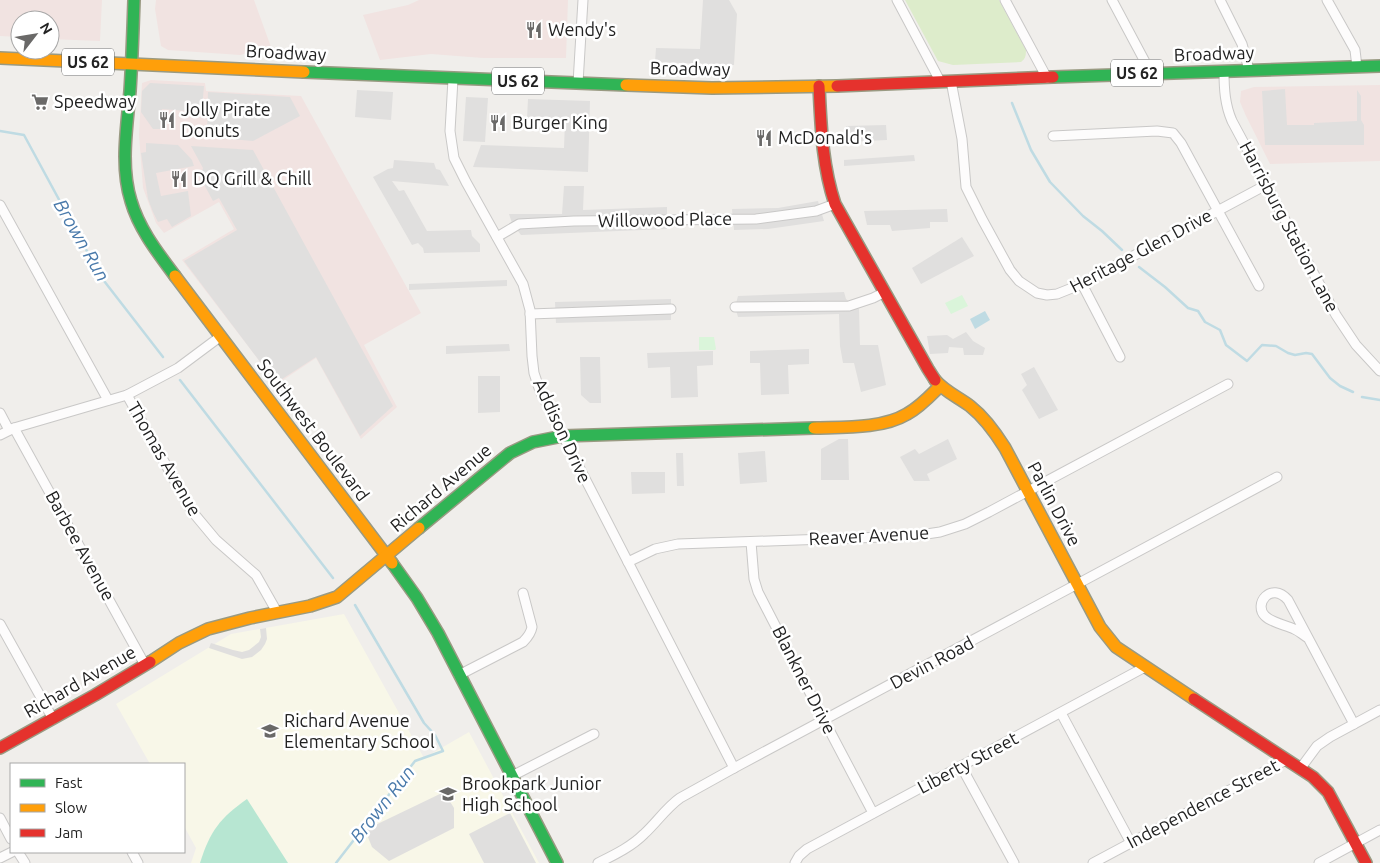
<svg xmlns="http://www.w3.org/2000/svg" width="1380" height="863" font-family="Ubuntu,sans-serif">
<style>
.commercial{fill:#f1e3e1}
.education{fill:#f8f7e8}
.grass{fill:#ddeccb}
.park{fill:#daf5da}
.pitch{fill:#b7e6d2}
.parking{fill:#e0dfde}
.water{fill:#bfdbe3}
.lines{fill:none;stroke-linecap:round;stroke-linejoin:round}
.stream{stroke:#bfdbe3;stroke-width:2.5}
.street-casing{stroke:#c9c8c7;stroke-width:11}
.fast-casing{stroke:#999a82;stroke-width:14}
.slow-casing{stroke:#999a82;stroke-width:14}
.jam-casing{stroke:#999a82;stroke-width:14}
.street{stroke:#fdfcfc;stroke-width:9}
.fast{stroke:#30b455;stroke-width:11}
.slow{stroke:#ff9f0a;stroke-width:11}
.jam{stroke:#e5322d;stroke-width:11}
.labels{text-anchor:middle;stroke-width:5;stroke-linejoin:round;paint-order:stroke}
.shield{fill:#fff;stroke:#646464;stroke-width:1}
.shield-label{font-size:16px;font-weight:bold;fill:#222}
.poi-label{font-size:18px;fill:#222;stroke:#fff;text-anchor:start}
.street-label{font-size:18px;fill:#222;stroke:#fff}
.water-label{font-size:19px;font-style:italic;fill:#4a7aab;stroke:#fff}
</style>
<rect width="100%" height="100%" fill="#f0eeeb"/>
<g class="commercial">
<polygon points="0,0 102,0 100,41 50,39 50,20 20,20 20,37 0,36"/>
<polygon points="156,0 254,0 271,47 240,55 168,50 161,46 160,40 155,9"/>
<polygon points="419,0 568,0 566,58 483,58 431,54 380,60 363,15 408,5"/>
<polygon points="151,80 205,83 206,91 301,96 421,313 364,345 397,407 361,439 316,358 277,384 182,260 234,229 219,202 164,233 156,223 143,188 139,135 142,83"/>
<polygon points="1380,85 1380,161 1270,164 1246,116 1240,102 1241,91 1254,87"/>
</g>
<polygon class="education" points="344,614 424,758 469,732 539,863 191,863 196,848 184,826 184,764 150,764 116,704 231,634"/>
<path class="grass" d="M905,0H999L1026,50C1026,56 1025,59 1021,62L953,65L938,61Z"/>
<g class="park">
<polygon points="962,295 968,306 951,314 945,303"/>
<polygon points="699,337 714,337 716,349 715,350 699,350"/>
</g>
<path class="pitch" d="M247,799L288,863H200C210,831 220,818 247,799Z"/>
<g class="parking">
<polygon points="703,0 729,0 737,14 734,65 655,62 656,48 700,49"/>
<polygon points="150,83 204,86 202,109 187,108 187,111 162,109 160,129 153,129 141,112 142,91"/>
<polygon points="1285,89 1287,125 1314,125 1314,123 1357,121 1357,90 1361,96 1361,120 1364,125 1364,145 1265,145 1262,91"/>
<polygon points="357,90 393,92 391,120 355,117"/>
<polygon points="208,92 290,97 300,116 253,141 207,137"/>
<polygon points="466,97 488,98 485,142 463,141"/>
<polygon points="528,99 590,101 588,172 473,167 481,145 564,148 565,121 527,119"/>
<polygon points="886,125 887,140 846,142 846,126"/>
<polygon points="146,143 178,145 192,160 194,166 156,173 161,196 188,191 191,216 172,227 167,219 158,222 153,212 148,199 141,153 146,152"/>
<polygon points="191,146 253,150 393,406 360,436 316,357 276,383 184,261 237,230 219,198 213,201 200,177 203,168"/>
<polygon points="914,155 915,161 844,166 844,160"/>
<polygon points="394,160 434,163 436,169 440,170 449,186 392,181 399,191 404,190 427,231 471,230 472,236 480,244 480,252 424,253 423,248 418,243 412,245 373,177 388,169 393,168"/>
<polygon points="564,186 584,186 583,210 667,207 667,229 521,235 512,223 509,214 562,214"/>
<polygon points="818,201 824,221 768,229 734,230 732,209 778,208"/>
<polygon points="947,209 948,222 930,222 930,228 892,231 890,225 867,225 864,211"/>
<polygon points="962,237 974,256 921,284 912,268"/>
<polygon points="507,280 507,286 409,290 409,284"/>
<polygon points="844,292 846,299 859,309 860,345 878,345 886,385 861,392 854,363 843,363 840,346 839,314 738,317 735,307 738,296"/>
<polygon points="671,299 671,320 556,323 555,302"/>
<polygon points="966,332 973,341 985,348 983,355 964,355 963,348 949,347 948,353 930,354 927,336 947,335 953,339"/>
<polygon points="509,344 510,351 446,354 446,346"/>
<polygon points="809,349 809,364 788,365 789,394 761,395 760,363 750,363 750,351"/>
<polygon points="713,351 713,365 697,366 698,397 671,398 670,367 648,368 647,353"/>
<polygon points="580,357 600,357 601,403 590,403 581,395"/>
<polygon points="1034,367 1058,410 1039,419 1022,390 1027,385 1021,374"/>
<polygon points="478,376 500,376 500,412 478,413"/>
<polygon points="839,439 848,439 849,480 821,480 821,449"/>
<polygon points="948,439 957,459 927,474 930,481 914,481 900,457 915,449 919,454"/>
<polygon points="765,451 767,482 740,484 738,453"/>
<polygon points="676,453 683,453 684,486 677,486"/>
<polygon points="631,472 665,472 665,493 632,494"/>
<polygon points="266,628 267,639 265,644 261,650 252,657 242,659 209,648 211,643 233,650 242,652 249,650 259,642 261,637 260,629"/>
<polygon points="444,792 454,808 454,828 389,861 372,847 365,830"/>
<polygon points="510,813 536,863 484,863 469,834"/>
</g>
<polygon class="water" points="985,311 990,320 975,329 970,319"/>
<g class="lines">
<g class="stream">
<polyline points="1012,103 1031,150 1050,182 1083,216 1102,231 1122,250"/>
<polyline points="0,131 24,135 101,277 163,357"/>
<polyline points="1139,267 1165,287 1188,308 1198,311 1205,322 1220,330 1226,345 1247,361 1262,345 1276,346 1288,353 1295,355 1306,353 1312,354 1330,378 1340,386 1353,392"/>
<polyline points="180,380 333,578"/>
<polyline points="1362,397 1380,400"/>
<polyline points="336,863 415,761 443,751 435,735 424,723 355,605"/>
</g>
<g class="street-casing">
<g id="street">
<polyline points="897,0 940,81"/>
<polyline points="1005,0 1047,78"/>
<polyline points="1112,0 1151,73"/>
<polyline points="1220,0 1242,44 1249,70"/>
<polyline points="1327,0 1355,50 1357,67"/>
<path d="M1224,71C1224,89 1225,105 1232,121L1336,315L1356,345L1380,371"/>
<polyline points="453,79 450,131 454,158 466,182 523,284 530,310 532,356 534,373 540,391 734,768"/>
<polyline points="951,81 962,139 966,187 982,219 1010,270 1019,281 1037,293 1047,295 1057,294 1077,286 1266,185"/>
<polyline points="578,83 583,0"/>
<polyline points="1053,136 1157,131 1173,133 1181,143 1259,286"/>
<polyline points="0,205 108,400"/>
<polyline points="497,237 519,224 574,221 756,219 816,211 835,204"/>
<polyline points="1082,284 1120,357"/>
<polyline points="735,307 849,306 873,298 885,292"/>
<polyline points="530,314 671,309"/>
<polyline points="127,395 191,510 216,540 256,575 277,612"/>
<polyline points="0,413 9,430"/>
<polyline points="14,428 145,665"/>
<polyline points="0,435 14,428 127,395 178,368 221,336"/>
<polyline points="751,542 754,579 758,592 824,720 873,813"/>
<polyline points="628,562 655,549 678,544 913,536 940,532 965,524 989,512 1228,384"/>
<polyline points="0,624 53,719"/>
<path d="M1308,638C1303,635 1299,631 1294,629C1286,625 1272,623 1265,616C1253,604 1271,581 1288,600L1354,724"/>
<path d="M459,675L523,642C528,637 531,633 532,627L523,593"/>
<polyline points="1061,713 1131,843"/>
<polyline points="961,766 1014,863"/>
<polyline points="1300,769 1317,746 1330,737 1380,710"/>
<polyline points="512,776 594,734"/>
<polyline points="0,818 11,839"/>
<polyline points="18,852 25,863"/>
<polyline points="132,852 138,863"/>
<polyline points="0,858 12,852"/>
<path d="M598,863C614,855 631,847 644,834C657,822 666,808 680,798L734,768L1277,477"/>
<polyline points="795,863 799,856 807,849 1145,667"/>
<polyline points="1093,863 1286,760"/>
<polyline points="1319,863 1380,830"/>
</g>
</g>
<g class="fast-casing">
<g id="fast">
<path d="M134,0C133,30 132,61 130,91C127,127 120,166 131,201C139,229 158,253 175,276"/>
<polyline points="304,72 626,85"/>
<polyline points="1053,77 1380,66"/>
<polyline points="419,528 510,453 533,442 563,436 814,428"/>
<polyline points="392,563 417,598 438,633 557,863"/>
</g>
</g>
<g class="slow-casing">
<g id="slow">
<polyline points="0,58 304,72"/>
<polyline points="626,85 712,88 837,86"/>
<polyline points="175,276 392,563"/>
<path d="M935,380C944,391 958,397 970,406C984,417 995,432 1005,448L1100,627L1116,647L1194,699"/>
<path d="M814,428C843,427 882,429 907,414C920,407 930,396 940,386"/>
<polyline points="150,662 179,643 208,629 250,618 310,606 337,597 419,528"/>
</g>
</g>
<g class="jam-casing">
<g id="jam">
<path d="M819,86C821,126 822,165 835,204L928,369L935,380"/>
<polyline points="837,86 1053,77"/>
<polyline points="1194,699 1313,777 1328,792 1366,863"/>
<polyline points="0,748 95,695 150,662"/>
</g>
</g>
<use href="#street" class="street"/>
<use href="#fast" class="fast"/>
<use href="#slow" class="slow"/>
<use href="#jam" class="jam"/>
</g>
<defs>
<g id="restaurant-bare" transform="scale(1.35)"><path d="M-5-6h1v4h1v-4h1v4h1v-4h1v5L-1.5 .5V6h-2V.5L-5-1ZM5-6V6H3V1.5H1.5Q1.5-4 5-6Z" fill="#6a6968" stroke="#fff" stroke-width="2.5" paint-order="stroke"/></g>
<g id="supermarket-bare" transform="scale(1.35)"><path d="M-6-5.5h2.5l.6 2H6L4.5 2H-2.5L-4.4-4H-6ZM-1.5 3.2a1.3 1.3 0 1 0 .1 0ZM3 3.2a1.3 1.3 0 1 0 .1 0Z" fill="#6a6968" stroke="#fff" stroke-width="2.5" paint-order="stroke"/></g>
<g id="school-bare" transform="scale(1.35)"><path d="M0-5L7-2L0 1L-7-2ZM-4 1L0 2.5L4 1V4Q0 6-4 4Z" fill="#6a6968" stroke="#fff" stroke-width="2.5" paint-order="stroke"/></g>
</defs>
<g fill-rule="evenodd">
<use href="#restaurant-bare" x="534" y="30"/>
<use href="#supermarket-bare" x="40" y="102"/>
<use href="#restaurant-bare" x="167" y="120"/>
<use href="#restaurant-bare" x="498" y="123"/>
<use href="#restaurant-bare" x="764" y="138"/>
<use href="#restaurant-bare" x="179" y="179"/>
<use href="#school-bare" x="270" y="731"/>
<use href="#school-bare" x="448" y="794"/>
</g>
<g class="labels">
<g class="shield">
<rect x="62" y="48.5" width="52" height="27" rx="4"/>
<rect x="1111" y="59.5" width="52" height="27" rx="4"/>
<rect x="492" y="67.5" width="52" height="27" rx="4"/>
</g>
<g class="shield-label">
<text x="88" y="68">US 62</text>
<text x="1137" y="79">US 62</text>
<text x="518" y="87">US 62</text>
</g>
<g class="poi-label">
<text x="548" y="36">Wendy's</text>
<text x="54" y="108">Speedway</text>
<text x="181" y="116">Jolly Pirate<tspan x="181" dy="21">Donuts</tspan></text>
<text x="512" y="129">Burger King</text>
<text x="778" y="144">McDonald's</text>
<text x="193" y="185">DQ Grill &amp; Chill</text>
<text x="284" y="727">Richard Avenue<tspan x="284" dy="21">Elementary School</tspan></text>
<text x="462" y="790">Brookpark Junior<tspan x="462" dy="21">High School</tspan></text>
</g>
<g class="street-label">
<text transform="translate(286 53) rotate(3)" y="6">Broadway</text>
<text transform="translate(1214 54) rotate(-2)" y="6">Broadway</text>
<text transform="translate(690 69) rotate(1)" y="6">Broadway</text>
<text transform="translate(665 220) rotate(-1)" y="6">Willowood Place</text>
<text transform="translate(1289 227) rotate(62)" y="6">Harrisburg Station Lane</text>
<text transform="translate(1141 251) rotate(-28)" y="6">Heritage Glen Drive</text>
<text transform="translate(313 430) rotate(53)" y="6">Southwest Boulevard</text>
<text transform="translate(562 431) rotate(65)" y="6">Addison Drive</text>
<text transform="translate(164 459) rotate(60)" y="6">Thomas Avenue</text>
<text transform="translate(441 488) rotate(-40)" y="6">Richard Avenue</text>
<text transform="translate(1054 504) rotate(62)" y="6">Parlin Drive</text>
<text transform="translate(869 536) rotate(-3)" y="6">Reaver Avenue</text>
<text transform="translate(80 546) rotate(61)" y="6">Barbee Avenue</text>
<text transform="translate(932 663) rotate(-28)" y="6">Devin Road</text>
<text transform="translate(804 680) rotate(63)" y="6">Blankner Drive</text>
<text transform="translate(80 682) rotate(-30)" y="6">Richard Avenue</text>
<text transform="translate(968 763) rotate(-28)" y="6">Liberty Street</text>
<text transform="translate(1203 804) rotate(-28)" y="6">Independence Street</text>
</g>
<g class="water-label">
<text transform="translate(82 240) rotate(60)" y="7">Brown Run</text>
<text transform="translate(382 804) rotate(-52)" y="7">Brown Run</text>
</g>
</g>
<rect x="10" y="763" width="175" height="90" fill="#ffffff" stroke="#a7a7a7"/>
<rect x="20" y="779" width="25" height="8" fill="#30b455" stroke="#a7a7a7"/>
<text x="55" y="788" font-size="15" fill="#222222">Fast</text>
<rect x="20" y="804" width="25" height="8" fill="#ff9f0a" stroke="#a7a7a7"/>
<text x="55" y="813" font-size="15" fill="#222222">Slow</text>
<rect x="20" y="829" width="25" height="8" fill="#e5322d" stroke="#a7a7a7"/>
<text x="55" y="838" font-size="15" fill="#222222">Jam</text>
<g transform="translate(35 35) rotate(59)"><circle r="24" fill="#ffffff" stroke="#a7a7a7"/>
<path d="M0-4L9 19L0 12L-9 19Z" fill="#6a6968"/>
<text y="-8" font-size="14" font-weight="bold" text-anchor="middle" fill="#222222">N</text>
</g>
</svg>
